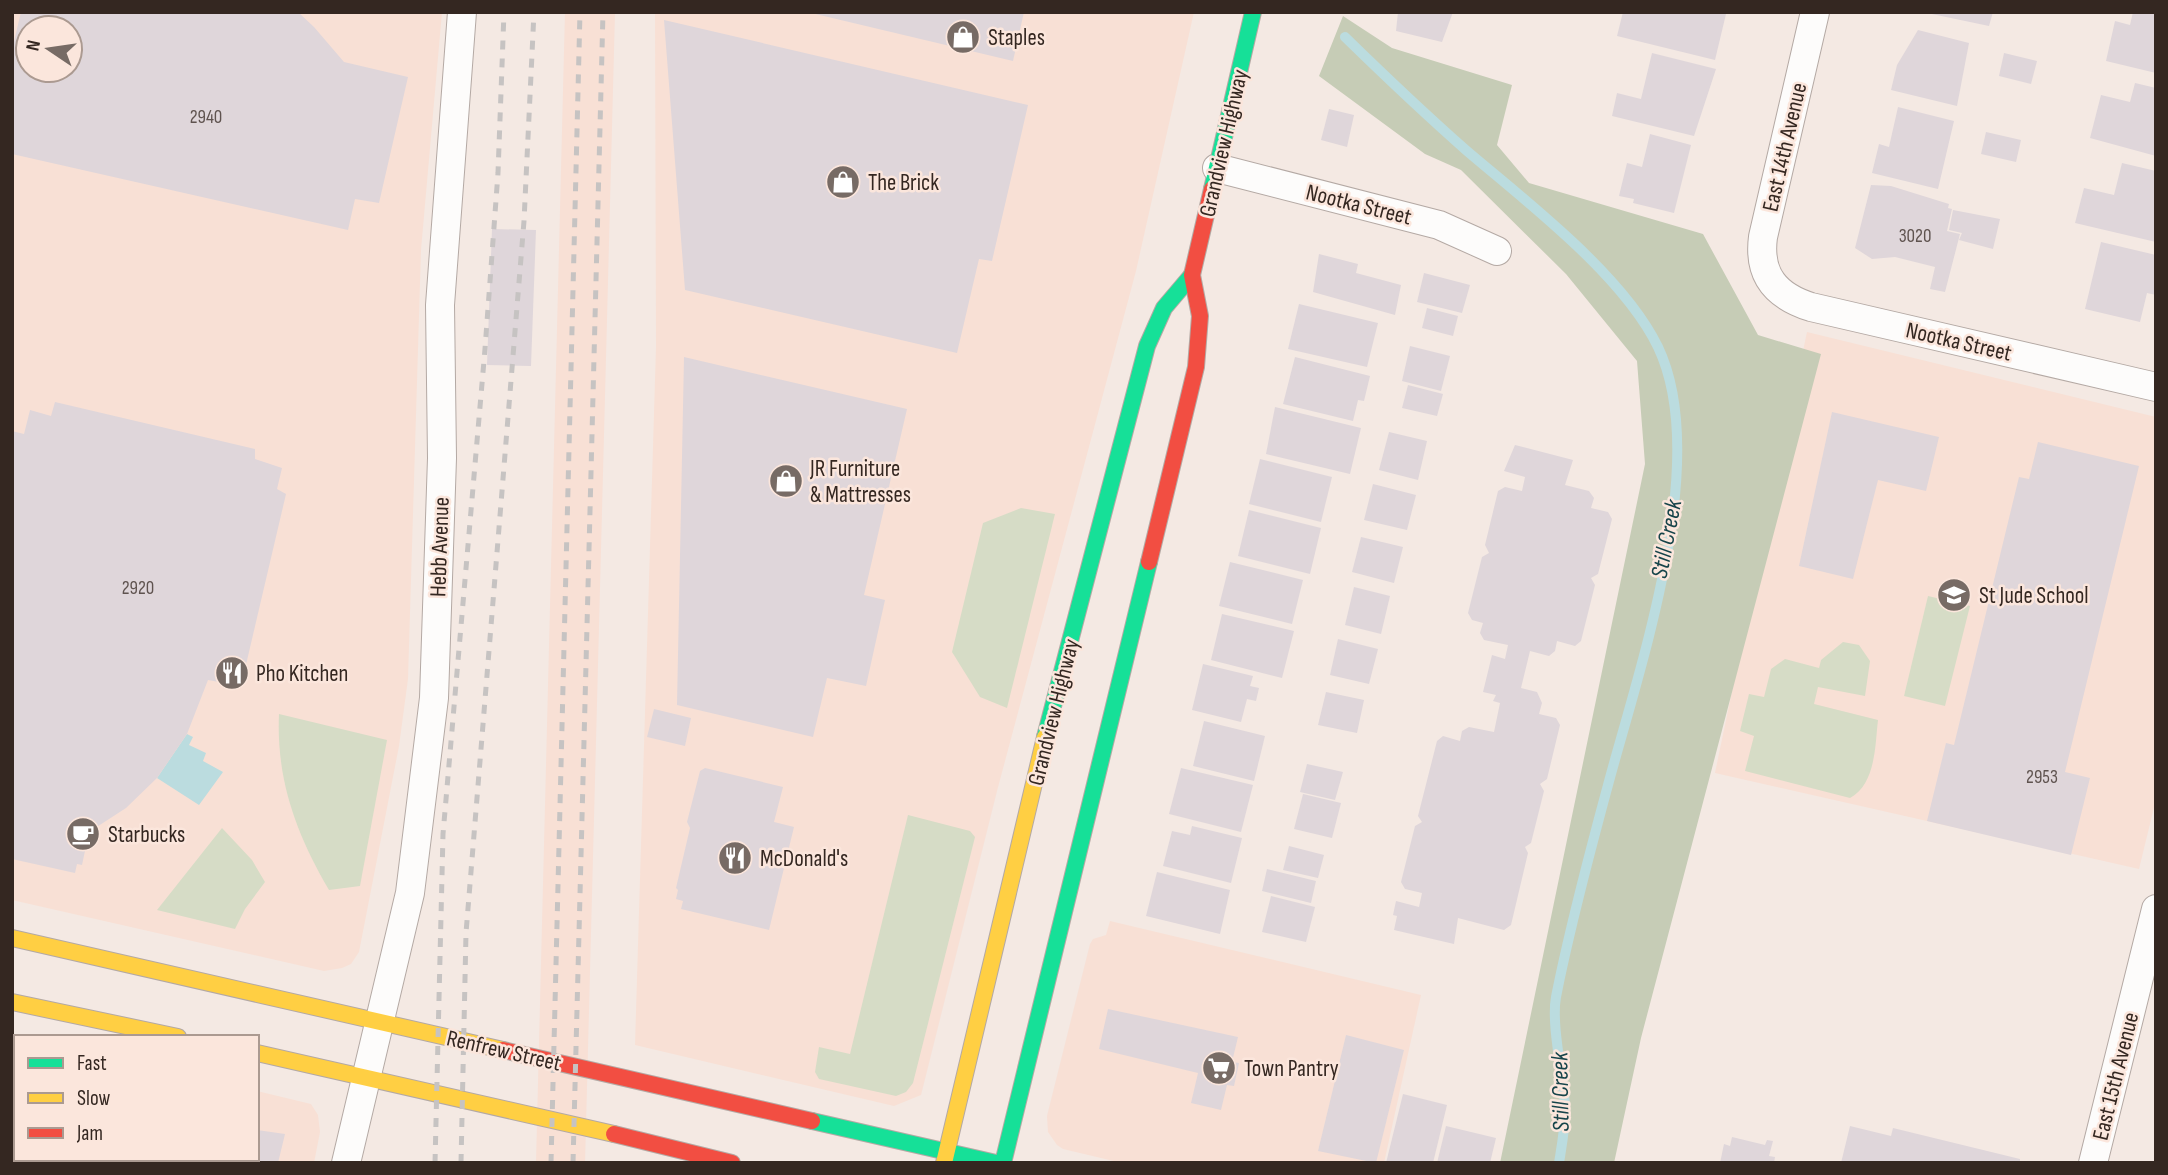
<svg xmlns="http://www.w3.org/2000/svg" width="2168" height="1175" font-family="'Sofia Sans Condensed',sans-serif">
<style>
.built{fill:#f8e0d5;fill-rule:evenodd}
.green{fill:#d6dcc6}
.forest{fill:#c6ccb6}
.water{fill:#bbdcdf}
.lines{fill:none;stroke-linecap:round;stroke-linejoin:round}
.stream{stroke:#bbdcdf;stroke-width:10}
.building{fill:#dfd6da;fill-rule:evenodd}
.street-casing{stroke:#b4a9a4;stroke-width:30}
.fast-casing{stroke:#b4a9a4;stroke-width:18}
.slow-casing{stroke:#b4a9a4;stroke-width:18}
.jam-casing{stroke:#b4a9a4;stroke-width:18}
.street{stroke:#fdfcfb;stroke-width:28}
.fast{stroke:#16e098;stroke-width:16}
.slow{stroke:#ffcf43;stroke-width:16}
.jam{stroke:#f24e42;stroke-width:16}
.rail{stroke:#c6c3c2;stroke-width:5;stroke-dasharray:9 9;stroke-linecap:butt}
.labels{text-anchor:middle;stroke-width:5;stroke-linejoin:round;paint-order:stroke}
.number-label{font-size:19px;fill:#5f534f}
.poi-label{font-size:23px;fill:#342721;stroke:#fbe6dc;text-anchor:start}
.street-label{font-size:23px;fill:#342721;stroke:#fbe6dc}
.water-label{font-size:24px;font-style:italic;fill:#16444a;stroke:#fbe6dc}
</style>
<rect width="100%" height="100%" fill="#f4e9e3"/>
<g class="built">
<path d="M12,12H442L421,250L408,679L399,746L359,952L351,964L342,968L324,971L12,900ZM28,28H70V70H28Z"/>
<polygon points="565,12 615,12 585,1163 536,1163"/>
<polygon points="655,12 1194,12 1136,271 997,791 921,1095 894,1106 635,1045 656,347"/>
<polygon points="1807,332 2156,417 2156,799 2139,869 1715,773"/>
<polygon points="1110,921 1421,995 1384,1163 1122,1163 1063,1149 1057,1145 1048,1132 1047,1116 1090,944 1093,939 1106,935"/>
<polygon points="12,1034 23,1037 16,1037 15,1148 16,1159 21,1163 12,1163"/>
<polygon points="257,1091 311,1104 318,1115 320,1132 314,1163 53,1163 54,1159 257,1159"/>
</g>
<g class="green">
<polygon points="1021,508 1055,514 1007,708 980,697 952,652 983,523"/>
<polygon points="1928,596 1970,606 1945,706 1904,696"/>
<path d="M1843,642L1859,645L1870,661L1865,696L1818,687L1814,704L1878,720C1875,745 1876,784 1850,798L1745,771L1754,736L1740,731L1749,694L1764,697L1771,669L1785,659L1819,668L1821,660Z"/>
<path d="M279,714L387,740L360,886L329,890C296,834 276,779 279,714Z"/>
<polygon points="908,815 970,831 975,837 913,1083 906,1092 896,1096 819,1079 815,1072 819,1047 850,1054"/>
<polygon points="222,828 252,860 265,882 245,909 235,929 157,910"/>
</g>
<polygon class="forest" points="1343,16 1392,48 1512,85 1497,145 1529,183 1703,234 1758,335 1821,354 1641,1038 1614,1163 1500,1163 1645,464 1637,361 1566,274 1461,170 1425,154 1319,76"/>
<polygon class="water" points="187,734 193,737 189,745 206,753 203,761 223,772 199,805 157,778"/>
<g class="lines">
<path class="stream" d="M1345,37C1385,76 1425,114 1467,151C1528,203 1623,275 1658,347C1712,460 1639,669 1608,785C1589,855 1570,926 1556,997C1551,1024 1563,1076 1565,1105C1566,1124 1562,1144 1559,1163"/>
</g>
<g class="building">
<path d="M21,12H298L314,27L344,62L408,77L379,203L355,199L348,230L12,154V50ZM28,28H70V70H28Z"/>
<polygon points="807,12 1024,12 1013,61"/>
<polygon points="1398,12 1453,12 1442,42 1396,31"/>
<polygon points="1623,12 1726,14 1715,60 1617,36"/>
<polygon points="1993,12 1989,26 1927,13 1927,12"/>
<polygon points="2133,12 2156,12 2156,73 2106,61 2115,21 2130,25"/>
<polygon points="664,20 1028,105 992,261 979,259 957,353 685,290"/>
<polygon points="1918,30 1969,43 1957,106 1891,90 1897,65"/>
<polygon points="1652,53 1716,69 1694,136 1612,116 1617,93 1641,99"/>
<polygon points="2004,53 2037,61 2031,84 1999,76"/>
<polygon points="2135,83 2156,88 2156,156 2090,138 2101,95 2130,102"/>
<polygon points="1898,107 1954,121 1938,189 1872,173 1879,144 1889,147"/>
<polygon points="1329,109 1354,115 1347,147 1321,140"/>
<polygon points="1986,132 2021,140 2016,162 1981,154"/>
<polygon points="1650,134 1691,145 1674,213 1633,203 1634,199 1619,196 1627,163 1642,167"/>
<polygon points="2122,163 2156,171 2156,242 2075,223 2084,188 2114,195"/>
<polygon points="1871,185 1891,186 1949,204 1948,208 1952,209 1947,231 1960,234 1945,292 1930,289 1935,267 1895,257 1872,259 1855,248"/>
<polygon points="1953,210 2000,219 1993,249 1959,240 1962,233 1949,230"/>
<polygon points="492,229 536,230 531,366 487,365"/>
<polygon points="2101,242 2156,255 2156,295 2147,293 2140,322 2085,309"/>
<polygon points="1319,254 1358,264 1356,273 1401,285 1395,315 1313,292"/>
<polygon points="1424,273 1470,285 1462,313 1417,302"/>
<polygon points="1299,304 1378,323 1367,367 1288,349"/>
<polygon points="1427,308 1458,316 1453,336 1422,328"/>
<polygon points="1410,346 1450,356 1441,391 1402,381"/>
<polygon points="684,357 907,409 864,595 885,600 866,686 827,678 813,737 677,705"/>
<polygon points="1295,357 1370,376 1364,401 1358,400 1353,421 1283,404"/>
<polygon points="1408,385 1443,394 1437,416 1402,408"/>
<polygon points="55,402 255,449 255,459 282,468 277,489 286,494 241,686 208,680 187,734 157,778 126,808 89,832 82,865 77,864 75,873 12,859 12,431 24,434 30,410 51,416"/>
<polygon points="1275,407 1361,428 1350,474 1266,454"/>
<polygon points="1832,412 1939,437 1926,491 1878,480 1853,579 1799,566"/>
<polygon points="1389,432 1427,441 1418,480 1379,470"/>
<polygon points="2038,442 2139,466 2065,772 2090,778 2071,855 1927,821 1946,743 1954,745 2019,477 2029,479"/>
<polygon points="1515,445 1573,460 1565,485 1589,491 1594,498 1591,508 1608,512 1612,519 1598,574 1591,578 1595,585 1581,641 1575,646 1557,641 1555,651 1549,656 1530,651 1521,688 1537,692 1542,703 1539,714 1556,718 1560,725 1547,779 1540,784 1544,791 1531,843 1525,847 1528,853 1511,925 1504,930 1458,918 1454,944 1394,930 1397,916 1393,915 1396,901 1419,907 1422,893 1405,889 1401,882 1415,826 1422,822 1418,816 1437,741 1443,736 1460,741 1462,731 1469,727 1494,732 1500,703 1493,701 1496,695 1483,692 1492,655 1505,659 1508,645 1484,640 1480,633 1483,623 1472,620 1468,613 1482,557 1489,553 1485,545 1498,491 1505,487 1522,491 1525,477 1504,471"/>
<polygon points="1260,459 1332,477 1321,522 1249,504"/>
<polygon points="1373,484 1416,495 1407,530 1364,520"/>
<polygon points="1249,510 1321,528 1310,574 1238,556"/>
<polygon points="1361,537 1403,547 1394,583 1352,572"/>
<polygon points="1230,562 1303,580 1292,624 1219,606"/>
<polygon points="1354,587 1390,596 1381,634 1345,625"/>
<polygon points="1222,614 1294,631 1282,678 1211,660"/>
<polygon points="1338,639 1378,649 1369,684 1330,675"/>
<polygon points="1203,664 1253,676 1250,686 1259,688 1256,701 1247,699 1241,722 1192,710"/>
<polygon points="1326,692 1364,700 1357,733 1318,725"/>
<polygon points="654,709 691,718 685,746 647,737"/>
<polygon points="1204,721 1265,736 1254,781 1193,766"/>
<polygon points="1307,764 1343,772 1335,800 1300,792"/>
<polygon points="705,768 783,787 774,822 794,827 769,930 681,909 683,901 676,899 678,890 676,888 690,828 687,822 700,771"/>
<polygon points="1181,768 1253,785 1241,832 1169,814"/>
<polygon points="1303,794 1341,803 1332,838 1294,829"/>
<polygon points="1192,826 1242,838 1231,883 1163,866 1172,831 1190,835"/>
<polygon points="1289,846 1324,855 1318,878 1283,870"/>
<polygon points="1267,869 1316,881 1311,903 1262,891"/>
<polygon points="1157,872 1230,890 1220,934 1146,916"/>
<polygon points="1271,896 1315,907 1306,942 1262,932"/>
<polygon points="1108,1009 1238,1037 1232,1062 1239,1063 1234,1086 1227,1085 1221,1110 1191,1103 1198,1073 1099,1049"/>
<polygon points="1346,1035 1404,1050 1376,1163 1318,1151"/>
<polygon points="1403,1094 1447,1105 1433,1163 1386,1163"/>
<polygon points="1446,1126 1496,1138 1490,1163 1437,1163"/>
<polygon points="1850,1126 1891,1136 1893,1128 2020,1159 2020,1163 1841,1163"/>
<polygon points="257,1130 285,1134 278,1163 79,1163 80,1159 257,1159"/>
<polygon points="1732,1137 1765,1145 1767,1140 1773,1141 1769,1156 1775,1157 1774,1163 1720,1163 1724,1144 1730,1146"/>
</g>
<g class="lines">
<g class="street-casing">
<g id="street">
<path d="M1815,12L1763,237C1758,275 1776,296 1811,307L2156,387"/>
<polyline points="1217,168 1439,225 1497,251"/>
<polyline points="346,1163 410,893 434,698 442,458 440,305 462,12"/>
<polyline points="2093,1163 2156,909"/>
</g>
</g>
<g class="fast-casing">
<g id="fast">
<polyline points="1212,189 1253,12"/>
<polyline points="1045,737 1147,346 1164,308 1192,275"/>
<polyline points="812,1121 996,1163"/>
<polyline points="1003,1163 1149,562"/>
</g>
</g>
<g class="slow-casing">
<g id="slow">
<polyline points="12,938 503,1050"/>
<polyline points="12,1002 178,1037"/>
<polyline points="257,1053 614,1134"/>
<polyline points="944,1163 1045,737"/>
</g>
</g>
<g class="jam-casing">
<g id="jam">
<polyline points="1149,562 1196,367 1200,316 1192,275 1212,189"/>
<polyline points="503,1050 812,1121"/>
<polyline points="614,1134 732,1163"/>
</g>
</g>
<use href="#street" class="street"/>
<use href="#fast" class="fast"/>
<use href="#slow" class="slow"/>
<use href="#jam" class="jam"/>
<g class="rail">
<polyline points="435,1163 443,834 485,349 498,173 504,12"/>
<polyline points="461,1163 466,933 524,221 534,12"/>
<polyline points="551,1163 580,12"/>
<polyline points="573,1163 603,12"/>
</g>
</g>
<defs>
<g id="shop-disc" transform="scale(1.75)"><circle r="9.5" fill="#776b65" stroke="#fbe6dc"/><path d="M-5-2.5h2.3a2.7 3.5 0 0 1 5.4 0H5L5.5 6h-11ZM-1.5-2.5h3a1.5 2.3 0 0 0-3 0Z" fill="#fff"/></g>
<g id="school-disc" transform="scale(1.75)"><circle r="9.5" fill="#776b65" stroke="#fbe6dc"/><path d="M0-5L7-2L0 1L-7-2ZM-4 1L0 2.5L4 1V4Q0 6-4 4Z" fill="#fff"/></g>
<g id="restaurant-disc" transform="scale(1.75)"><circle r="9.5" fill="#776b65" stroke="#fbe6dc"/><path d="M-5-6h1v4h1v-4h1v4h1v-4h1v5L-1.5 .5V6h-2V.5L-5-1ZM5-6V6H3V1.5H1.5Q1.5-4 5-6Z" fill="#fff"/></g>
<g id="cafe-disc" transform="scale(1.75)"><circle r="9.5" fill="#776b65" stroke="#fbe6dc"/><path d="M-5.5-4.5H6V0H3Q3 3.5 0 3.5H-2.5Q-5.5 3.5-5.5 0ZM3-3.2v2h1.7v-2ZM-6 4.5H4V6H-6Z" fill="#fff"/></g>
<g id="supermarket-disc" transform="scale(1.75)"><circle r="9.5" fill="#776b65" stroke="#fbe6dc"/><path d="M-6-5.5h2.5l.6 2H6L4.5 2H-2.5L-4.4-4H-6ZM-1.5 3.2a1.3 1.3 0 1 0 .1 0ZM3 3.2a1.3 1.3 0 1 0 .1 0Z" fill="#fff"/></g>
</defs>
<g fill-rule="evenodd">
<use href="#shop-disc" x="963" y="37"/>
<use href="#shop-disc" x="843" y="182"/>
<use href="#shop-disc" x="786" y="481"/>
<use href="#school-disc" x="1954" y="595"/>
<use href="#restaurant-disc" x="232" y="673"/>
<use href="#cafe-disc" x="83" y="834"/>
<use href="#restaurant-disc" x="735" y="858"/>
<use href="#supermarket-disc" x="1219" y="1068"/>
</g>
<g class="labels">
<g class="number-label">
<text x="206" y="123">2940</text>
<text x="1915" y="242">3020</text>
<text x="138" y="594">2920</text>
<text x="2042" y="783">2953</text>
</g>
<g class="poi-label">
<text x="988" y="45">Staples</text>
<text x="868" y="190">The Brick</text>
<text x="810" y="476">JR Furniture<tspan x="810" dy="26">&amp; Mattresses</tspan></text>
<text x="1979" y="603">St Jude School</text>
<text x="256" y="681">Pho Kitchen</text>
<text x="108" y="842">Starbucks</text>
<text x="760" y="866">McDonald's</text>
<text x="1244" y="1076">Town Pantry</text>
</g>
<g class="street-label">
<text transform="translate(1223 143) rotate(-77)" y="8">Grandview Highway</text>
<text transform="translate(1784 147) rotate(-77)" y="8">East 14th Avenue</text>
<text transform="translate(1359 204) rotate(14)" y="8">Nootka Street</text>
<text transform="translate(1959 341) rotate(13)" y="8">Nootka Street</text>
<text transform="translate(439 547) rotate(-88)" y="8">Hebb Avenue</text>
<text transform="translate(1053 712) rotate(-76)" y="8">Grandview Highway</text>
<text transform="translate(504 1050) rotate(13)" y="8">Renfrew Street</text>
<text transform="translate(2115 1076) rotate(-76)" y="8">East 15th Avenue</text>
</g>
<g class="water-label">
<text transform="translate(1666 539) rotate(-79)" y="8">Still Creek</text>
<text transform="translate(1560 1092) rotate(-91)" y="8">Still Creek</text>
</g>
</g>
<rect width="2168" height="1175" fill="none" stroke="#342721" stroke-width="28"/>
<rect x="14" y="1035" width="245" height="126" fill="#fbe6dc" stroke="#ab9a91" stroke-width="2"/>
<rect x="28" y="1058" width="35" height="10" fill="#16e098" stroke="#ab9a91" stroke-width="2"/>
<text x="77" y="1070" font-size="21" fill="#342721">Fast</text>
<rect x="28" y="1093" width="35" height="10" fill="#ffcf43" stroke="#ab9a91" stroke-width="2"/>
<text x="77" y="1105" font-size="21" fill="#342721">Slow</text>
<rect x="28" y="1128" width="35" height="10" fill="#f24e42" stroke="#ab9a91" stroke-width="2"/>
<text x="77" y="1140" font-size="21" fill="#342721">Jam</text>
<g transform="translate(49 49) rotate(283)"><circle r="33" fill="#fbe6dc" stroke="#ab9a91" stroke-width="2"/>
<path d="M0-5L12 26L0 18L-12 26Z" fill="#776b65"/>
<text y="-10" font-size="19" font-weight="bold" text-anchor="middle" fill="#342721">N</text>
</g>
</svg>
